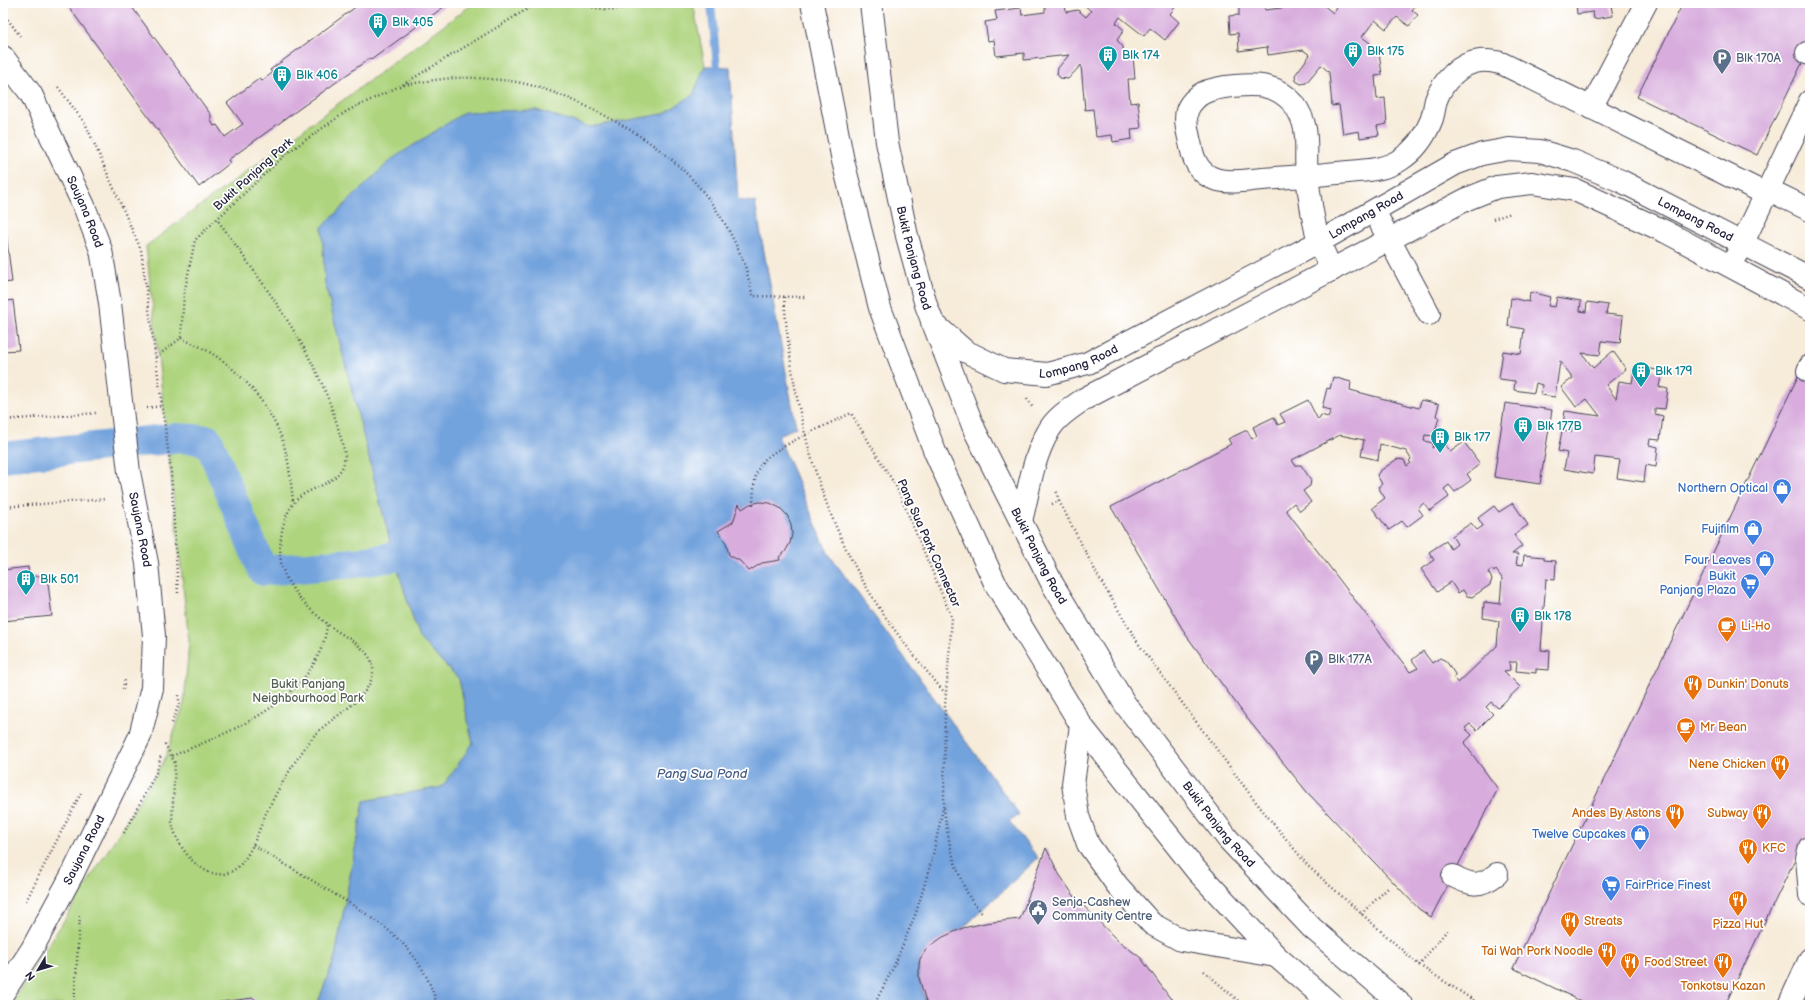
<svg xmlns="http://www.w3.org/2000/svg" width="1813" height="1008" font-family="'Balsamiq Sans',sans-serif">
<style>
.green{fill:#aed47e;stroke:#687b5c}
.water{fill:#73a3dd;stroke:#4a628c}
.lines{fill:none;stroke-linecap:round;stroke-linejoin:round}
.stream{stroke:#73a3dd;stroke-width:8}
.canal{stroke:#73a3dd;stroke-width:30}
.building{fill:#d8addd}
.minor-casing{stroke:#424053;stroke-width:24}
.major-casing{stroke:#424053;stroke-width:24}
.path{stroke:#424053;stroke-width:2.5;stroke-dasharray:1 3;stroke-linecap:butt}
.minor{stroke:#fff;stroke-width:22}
.major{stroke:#fff;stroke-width:22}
.labels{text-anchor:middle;stroke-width:3.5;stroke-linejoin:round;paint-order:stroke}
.culture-label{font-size:12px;fill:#0d838f;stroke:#fff;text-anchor:start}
.service-label{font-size:12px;fill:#4e5e75;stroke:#fff;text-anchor:start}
.street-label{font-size:12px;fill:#22223b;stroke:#fff}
.shop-label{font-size:12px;fill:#366cbe;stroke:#fff;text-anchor:end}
.food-label{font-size:12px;fill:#c56008;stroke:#fff;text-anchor:start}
.park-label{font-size:12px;fill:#536052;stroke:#fff}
.water-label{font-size:13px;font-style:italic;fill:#465c84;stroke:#fff}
</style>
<rect width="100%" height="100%" fill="#fff"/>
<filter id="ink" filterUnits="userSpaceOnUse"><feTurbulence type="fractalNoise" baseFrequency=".025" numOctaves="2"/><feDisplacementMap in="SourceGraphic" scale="8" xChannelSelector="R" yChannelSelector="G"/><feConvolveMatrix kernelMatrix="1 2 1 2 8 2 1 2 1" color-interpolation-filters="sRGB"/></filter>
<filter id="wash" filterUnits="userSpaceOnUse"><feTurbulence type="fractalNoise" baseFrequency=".012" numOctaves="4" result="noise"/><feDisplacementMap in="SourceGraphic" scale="16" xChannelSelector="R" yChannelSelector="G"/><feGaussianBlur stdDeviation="0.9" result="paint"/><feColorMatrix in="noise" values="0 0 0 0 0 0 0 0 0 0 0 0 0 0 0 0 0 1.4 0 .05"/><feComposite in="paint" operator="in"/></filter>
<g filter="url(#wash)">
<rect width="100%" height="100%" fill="#f7ecda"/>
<polygon class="green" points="474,3 693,3 705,66 693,95 663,114 590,127 536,110 322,227 325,284 394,557 419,638 459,679 473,744 442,787 364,801 335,957 317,1005 11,1005 164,761 184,704 189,641 146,246"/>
<polygon class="water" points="705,66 730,67 738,200 755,202 796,427 778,436 828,553 1019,814 1009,821 1038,858 963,928 943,937 927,948 920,959 919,965 919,978 927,1005 317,1005 335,957 364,801 442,787 473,743 459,679 419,638 394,557 325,284 322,227 392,159 465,112 536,110 590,127 663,114 693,95"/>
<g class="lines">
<polyline class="stream" points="711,3 717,67"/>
<polyline class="canal" points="3,457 176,438 208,440 263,571 354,563 394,557"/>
</g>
<g id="blocks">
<g class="building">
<polygon points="66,3 129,3 211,115 211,121 214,126 217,125 225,137 243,124 227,103 260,78 262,81 272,73 270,70 361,3 449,3 371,60 370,58 228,160 230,163 199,187"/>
<polygon points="1065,3 1066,12 1078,10 1086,17 1091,11 1082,3 1178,3 1170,14 1179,22 1165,40 1150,28 1144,36 1120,17 1116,23 1124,30 1117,40 1123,47 1124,57 1133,56 1135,79 1128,79 1130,103 1138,102 1141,128 1131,129 1132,139 1113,142 1112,135 1096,137 1093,109 1085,110 1081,65 1068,79 1060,78 1057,74 1058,68 1069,55 1024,60 1024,53 996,56 994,40 988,41 985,22 997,20 995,11 1021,8 1022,15 1045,12 1045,5"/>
<polygon points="1256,3 1264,3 1265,10 1289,7 1288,3 1311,3 1311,6 1322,4 1333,13 1337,7 1333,3 1417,3 1412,10 1418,15 1409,26 1397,17 1386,29 1375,20 1362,37 1370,43 1371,53 1379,52 1382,75 1375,76 1377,99 1385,98 1387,124 1377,126 1379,135 1360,138 1359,131 1343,134 1339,105 1332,106 1329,72 1321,65 1306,83 1301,84 1296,81 1295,75 1310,55 1303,50 1268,55 1267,47 1239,51 1238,33 1230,34 1229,16 1239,15 1239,5"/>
<polygon points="1576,3 1622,3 1622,5 1611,6 1613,16 1594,19 1593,12 1577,14"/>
<polygon points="1683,3 1810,3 1810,47 1757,155 1637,97"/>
<polygon points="3,218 6,231 3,232"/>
<polygon points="3,233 6,233 12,282 3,283"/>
<polygon points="1530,292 1550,297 1548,306 1555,307 1557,297 1581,301 1580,311 1586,312 1587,302 1608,305 1606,314 1623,316 1620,343 1602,341 1600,355 1582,353 1593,368 1613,351 1626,369 1606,385 1616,399 1619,381 1632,383 1635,366 1662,371 1659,387 1668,389 1665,409 1655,408 1655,414 1663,416 1660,440 1650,439 1649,445 1658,447 1656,467 1646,465 1644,482 1617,478 1620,460 1595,457 1593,474 1564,469 1567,453 1558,451 1562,431 1571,432 1572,426 1563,424 1565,411 1600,416 1587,399 1576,407 1561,387 1573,378 1560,361 1555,397 1541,395 1542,385 1536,383 1534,393 1514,390 1515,381 1499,379 1503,351 1521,354 1524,329 1508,326 1511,298 1529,302"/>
<polygon points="13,300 19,350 3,351 3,302"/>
<polygon points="1802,368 1810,372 1810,828 1725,1005 1589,1005 1513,968"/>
<polygon points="1333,377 1351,382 1350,390 1419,408 1421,400 1439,404 1436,416 1439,417 1434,436 1425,435 1424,441 1433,443 1432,448 1442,441 1450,452 1464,442 1480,464 1467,474 1471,480 1455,492 1449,485 1444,489 1449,497 1430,511 1424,503 1418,508 1423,515 1407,527 1402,521 1389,530 1372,508 1385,498 1378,487 1382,484 1377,475 1380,471 1397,459 1404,460 1407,466 1411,463 1409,461 1411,459 1406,451 1380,444 1378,460 1361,456 1364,440 1340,435 1292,460 1295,465 1301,465 1311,480 1310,486 1303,491 1311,502 1300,511 1294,503 1286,510 1410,672 1418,668 1412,660 1423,651 1432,663 1440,658 1446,661 1455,674 1454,679 1458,683 1497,646 1499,621 1483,618 1484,602 1500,604 1502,578 1496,570 1494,572 1492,569 1488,572 1492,579 1490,585 1472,597 1467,596 1463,590 1458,593 1451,582 1437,592 1421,569 1434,560 1429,552 1446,541 1451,549 1457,544 1452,536 1471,523 1477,530 1483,526 1478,518 1494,506 1499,512 1513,503 1528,525 1514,535 1522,546 1512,554 1518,554 1516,564 1523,565 1524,555 1544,557 1544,560 1556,561 1555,580 1546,579 1541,650 1550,651 1549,670 1536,669 1536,673 1516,671 1517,662 1509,662 1510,670 1504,671 1520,687 1498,708 1491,702 1486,707 1493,714 1477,730 1470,724 1465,728 1472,735 1464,743 1498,789 1431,917 1419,909 1307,792 1246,717 1186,635 1111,507 1231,444 1228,439 1247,430 1252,439 1257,436 1253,427 1274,417 1278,425 1285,422 1280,414 1308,400 1318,420 1321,415 1328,417 1331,410 1322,408 1327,388 1330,389"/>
<polygon points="1505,403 1552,410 1540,484 1494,477"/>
<polygon points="760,502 770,503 780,508 787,515 791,524 792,534 790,543 785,552 779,557 780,560 762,563 749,571 740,561 729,555 726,543 718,531 733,522 739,504 742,509 750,504"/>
<polygon points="28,567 29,577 47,575 52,616 3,621 3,570"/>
<polygon points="1046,848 1059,874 1074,896 1116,939 1141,958 1170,998 1180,1005 927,1005 919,978 919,965 920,959 927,948 943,937 963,928 985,923 1020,919"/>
<polygon points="253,998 263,1005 212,1005 213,1003"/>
</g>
</g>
</g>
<g filter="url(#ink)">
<use href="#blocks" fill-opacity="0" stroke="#424053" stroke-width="1"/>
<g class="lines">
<g class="minor-casing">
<g id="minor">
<polyline points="1807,53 1810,54"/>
<path id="s1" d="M3,57L31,94L84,206L101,250L110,303L129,472L147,563L154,636L152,688L140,736L73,873L32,949L3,993"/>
<polyline points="1591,108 1646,3"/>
<polyline points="1767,189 1810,210"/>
<polyline points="1374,211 1429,314"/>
<polyline points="1737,255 1810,101"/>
<path d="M1332,270C1327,260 1322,251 1319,240C1312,221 1310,197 1307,177C1304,148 1312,129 1294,104C1287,96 1277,89 1267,87C1253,83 1217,86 1203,93C1197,96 1189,104 1187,111C1184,122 1189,136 1191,147C1194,162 1200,174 1215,179C1229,184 1248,180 1262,179C1291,177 1319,175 1348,172C1366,170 1385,170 1400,160C1414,151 1425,136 1431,121C1434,114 1434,107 1436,100C1443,81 1460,63 1480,61C1487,60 1495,62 1501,63L1766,194"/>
<path id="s2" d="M932,322L965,351L1004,370L1047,374L1088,363L1319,242L1455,164L1482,154L1509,149L1540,151L1573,161L1621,181L1810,278"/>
<polyline points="1808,371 1810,366"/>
<path d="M1021,521C1029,491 1032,460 1048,432C1055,418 1071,408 1084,399L1467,199L1497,187L1532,183L1575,190L1666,232L1810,309"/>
<polyline points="1081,725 1073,784 1078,816 1088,844 1117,885 1152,924 1181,940 1276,956"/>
<polyline points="1810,847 1807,858 1810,895"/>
<path d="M1453,876C1472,886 1480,887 1497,874"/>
</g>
</g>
<g class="major-casing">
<g id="major">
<polyline points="812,3 843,161 880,308 935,452 995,583 1081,725 1196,870 1276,956 1332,1005"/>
<path id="s3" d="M871,3L887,142L907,236L926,305L975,431L1053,585L1125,704L1228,839L1312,928L1402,1005"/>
<polyline points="1789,1005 1810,959"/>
</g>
</g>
<g class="path">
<path d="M573,3C593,8 618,14 637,3"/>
<polyline points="3,13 20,36"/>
<path d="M404,85C421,82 438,79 455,78C473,77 493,79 510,81C539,85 570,98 596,111C665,146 711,185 742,258C747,270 749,283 753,296L805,297"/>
<polyline points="58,87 86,125 141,250 171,472 178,593"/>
<polyline points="1493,219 1511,213"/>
<path d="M784,297C792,409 819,517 882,612C901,640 923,667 945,693"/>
<path d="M181,338C191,343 202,347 211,353C241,371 270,406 282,439C289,459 291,482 293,502"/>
<polyline points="156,357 181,338 184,294 195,240 217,219 287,153 347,111 402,85 529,8 545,3"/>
<polyline points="1027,399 1033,408"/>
<polyline points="147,408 162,406"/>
<polyline points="3,420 96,413"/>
<polyline points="1059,501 1099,578 1140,646 1255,801 1309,867 1419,965 1481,1005"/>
<polyline points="1052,504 1059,501 1056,489"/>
<path d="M753,505C754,492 753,476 761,464C771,448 832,423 851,413L897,488L952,618L945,706L944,804L932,859L916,913L894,966L874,1005"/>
<polyline points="3,507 106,499"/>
<polyline points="123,689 125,678"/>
<polyline points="172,723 179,704 179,694"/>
<path d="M165,744L175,763L172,822C178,858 222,900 248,854C256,841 260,827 266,813C279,787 295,760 313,737C330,717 365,703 372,677C380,650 342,637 326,623C309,609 288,589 282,567C277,544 282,507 304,494C318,486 336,482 343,466C347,456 343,445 340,435C319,354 264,286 217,219"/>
<path d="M172,756C224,734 297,708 320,651C324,643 326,634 327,625"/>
<path d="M944,808C947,838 955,871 970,898C973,904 979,909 983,915"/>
<polyline points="124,833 157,771 161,755"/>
<path d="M253,845C277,860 302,874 326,889C376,919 421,944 437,1005"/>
<polyline points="26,901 81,793"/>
<polyline points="1361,914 1389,887"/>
<polyline points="1419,965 1448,929"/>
<polyline points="1204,971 1243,1005"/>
<polyline points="74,1005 80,916"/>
</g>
<use href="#minor" class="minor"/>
<use href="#major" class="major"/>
</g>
</g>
<defs>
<g id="building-pin" transform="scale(1)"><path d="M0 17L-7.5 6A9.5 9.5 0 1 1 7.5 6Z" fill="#0f9aa8" stroke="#fff"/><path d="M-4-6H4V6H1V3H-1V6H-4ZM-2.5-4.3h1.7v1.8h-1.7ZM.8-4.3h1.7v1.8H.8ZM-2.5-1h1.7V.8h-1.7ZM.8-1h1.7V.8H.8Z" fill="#fff"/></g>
<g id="parking-pin" transform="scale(1)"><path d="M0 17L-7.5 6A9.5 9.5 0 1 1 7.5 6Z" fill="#5c6f8a" stroke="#fff"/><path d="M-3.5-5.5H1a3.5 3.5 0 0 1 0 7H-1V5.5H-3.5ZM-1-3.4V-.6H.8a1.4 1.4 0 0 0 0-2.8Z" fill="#fff"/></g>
<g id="shop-pin" transform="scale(1)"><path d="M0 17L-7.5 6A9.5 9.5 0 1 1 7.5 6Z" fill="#3f7fe0" stroke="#fff"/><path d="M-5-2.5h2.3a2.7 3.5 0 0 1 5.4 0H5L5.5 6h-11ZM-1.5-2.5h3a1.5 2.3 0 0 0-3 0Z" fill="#fff"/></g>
<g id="supermarket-pin" transform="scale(1)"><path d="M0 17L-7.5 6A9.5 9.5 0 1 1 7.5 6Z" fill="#3f7fe0" stroke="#fff"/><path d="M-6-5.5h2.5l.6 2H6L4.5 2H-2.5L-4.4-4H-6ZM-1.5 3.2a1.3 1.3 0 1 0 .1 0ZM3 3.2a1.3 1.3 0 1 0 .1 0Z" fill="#fff"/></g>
<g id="cafe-pin" transform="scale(1)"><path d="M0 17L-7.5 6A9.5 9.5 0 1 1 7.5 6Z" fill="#e8710a" stroke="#fff"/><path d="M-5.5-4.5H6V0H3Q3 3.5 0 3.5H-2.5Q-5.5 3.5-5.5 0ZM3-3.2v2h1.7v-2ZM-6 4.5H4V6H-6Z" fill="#fff"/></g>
<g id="restaurant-pin" transform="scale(1)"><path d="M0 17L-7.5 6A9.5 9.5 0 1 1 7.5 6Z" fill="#e8710a" stroke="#fff"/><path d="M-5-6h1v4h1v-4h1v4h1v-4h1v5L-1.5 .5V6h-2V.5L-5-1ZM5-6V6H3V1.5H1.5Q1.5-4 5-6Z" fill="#fff"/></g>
<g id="civic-pin" transform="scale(1)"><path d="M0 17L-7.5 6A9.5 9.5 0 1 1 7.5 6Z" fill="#5c6f8a" stroke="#fff"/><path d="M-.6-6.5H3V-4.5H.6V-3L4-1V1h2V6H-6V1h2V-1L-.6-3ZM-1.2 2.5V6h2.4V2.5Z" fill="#fff"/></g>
</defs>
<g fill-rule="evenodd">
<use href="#building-pin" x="378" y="22"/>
<use href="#building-pin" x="1353" y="51"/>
<use href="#building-pin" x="1108" y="55"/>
<use href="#parking-pin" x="1722" y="58"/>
<use href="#building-pin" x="282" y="75"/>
<use href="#building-pin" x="1641" y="371"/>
<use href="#building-pin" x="1523" y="426"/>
<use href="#building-pin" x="1440" y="437"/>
<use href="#shop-pin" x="1782" y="488"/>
<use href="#shop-pin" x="1753" y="529"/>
<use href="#shop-pin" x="1765" y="560"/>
<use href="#building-pin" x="26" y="579"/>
<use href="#supermarket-pin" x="1750" y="583"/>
<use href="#building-pin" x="1520" y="616"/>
<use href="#cafe-pin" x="1727" y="626"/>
<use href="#parking-pin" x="1314" y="659"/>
<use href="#restaurant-pin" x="1693" y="684"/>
<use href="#cafe-pin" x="1686" y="727"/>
<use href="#restaurant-pin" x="1780" y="764"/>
<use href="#restaurant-pin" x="1675" y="813"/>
<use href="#restaurant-pin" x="1762" y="813"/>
<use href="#shop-pin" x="1640" y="834"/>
<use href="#restaurant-pin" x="1748" y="848"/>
<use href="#supermarket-pin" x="1611" y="885"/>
<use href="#restaurant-pin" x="1738" y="900"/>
<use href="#civic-pin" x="1038" y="909"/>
<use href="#restaurant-pin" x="1570" y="921"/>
<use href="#restaurant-pin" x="1607" y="951"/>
<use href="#restaurant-pin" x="1630" y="962"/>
<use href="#restaurant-pin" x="1723" y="962"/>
</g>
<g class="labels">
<g class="culture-label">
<text x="392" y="26">Blk 405</text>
<text x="1367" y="55">Blk 175</text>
<text x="1122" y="59">Blk 174</text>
<text x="296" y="79">Blk 406</text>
<text x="1655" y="375">Blk 179</text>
<text x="1537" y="430">Blk 177B</text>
<text x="1454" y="441">Blk 177</text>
<text x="40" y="583">Blk 501</text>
<text x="1534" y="620">Blk 178</text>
</g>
<g class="service-label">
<text x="1736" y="62">Blk 170A</text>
<text x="1328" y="663">Blk 177A</text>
<text x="1052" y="906">Senja-Cashew<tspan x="1052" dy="14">Community Centre</tspan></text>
</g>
<g class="street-label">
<text transform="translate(253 174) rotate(-42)" y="4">Bukit Panjang Park</text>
<text dy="4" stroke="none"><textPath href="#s1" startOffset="176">Saujana Road</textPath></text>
<text dy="4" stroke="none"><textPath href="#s2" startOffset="488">Lompang Road</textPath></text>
<text dy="4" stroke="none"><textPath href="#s2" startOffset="848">Lompang Road</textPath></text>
<text dy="4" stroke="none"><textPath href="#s3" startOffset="259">Bukit Panjang Road</textPath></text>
<text dy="4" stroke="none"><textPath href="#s2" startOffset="164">Lompang Road</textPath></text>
<text dy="4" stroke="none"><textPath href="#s1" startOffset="500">Saujana Road</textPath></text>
<text transform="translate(929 543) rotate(66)" y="4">Pang Sua Park Connector</text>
<text dy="4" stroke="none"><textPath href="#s3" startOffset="583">Bukit Panjang Road</textPath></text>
<text dy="4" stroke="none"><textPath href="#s3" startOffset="907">Bukit Panjang Road</textPath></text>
<text transform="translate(84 850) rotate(-63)" y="4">Saujana Road</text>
</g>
<g class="shop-label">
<text x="1768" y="492">Northern Optical</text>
<text x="1739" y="533">Fujifilm</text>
<text x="1751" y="564">Four Leaves</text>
<text x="1736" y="580">Bukit<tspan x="1736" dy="14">Panjang Plaza</tspan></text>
<text x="1626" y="838">Twelve Cupcakes</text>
<text x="1625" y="889" text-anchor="start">FairPrice Finest</text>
</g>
<g class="food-label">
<text x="1741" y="630">Li-Ho</text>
<text x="1707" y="688">Dunkin' Donuts</text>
<text x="1700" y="731">Mr Bean</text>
<text x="1766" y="768" text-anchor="end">Nene Chicken</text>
<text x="1661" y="817" text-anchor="end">Andes By Astons</text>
<text x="1748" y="817" text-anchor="end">Subway</text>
<text x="1762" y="852">KFC</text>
<text x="1584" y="925">Streats</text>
<text x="1738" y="928" text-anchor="middle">Pizza Hut</text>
<text x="1593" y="955" text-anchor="end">Tai Wah Pork Noodle</text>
<text x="1644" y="966">Food Street</text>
<text x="1723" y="990" text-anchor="middle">Tonkotsu Kazan</text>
</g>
<g class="park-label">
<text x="308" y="688">Bukit Panjang<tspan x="308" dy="14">Neighbourhood Park</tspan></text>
</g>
<g class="water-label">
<text x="702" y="778">Pang Sua Pond</text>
</g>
</g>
<rect width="1813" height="1008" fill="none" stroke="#fff" stroke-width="16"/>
<g transform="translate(38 970) rotate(232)" stroke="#ffffff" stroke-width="3" paint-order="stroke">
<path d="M0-3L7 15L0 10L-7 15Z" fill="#22223b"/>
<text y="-6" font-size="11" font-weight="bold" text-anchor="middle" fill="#22223b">N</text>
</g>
</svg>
